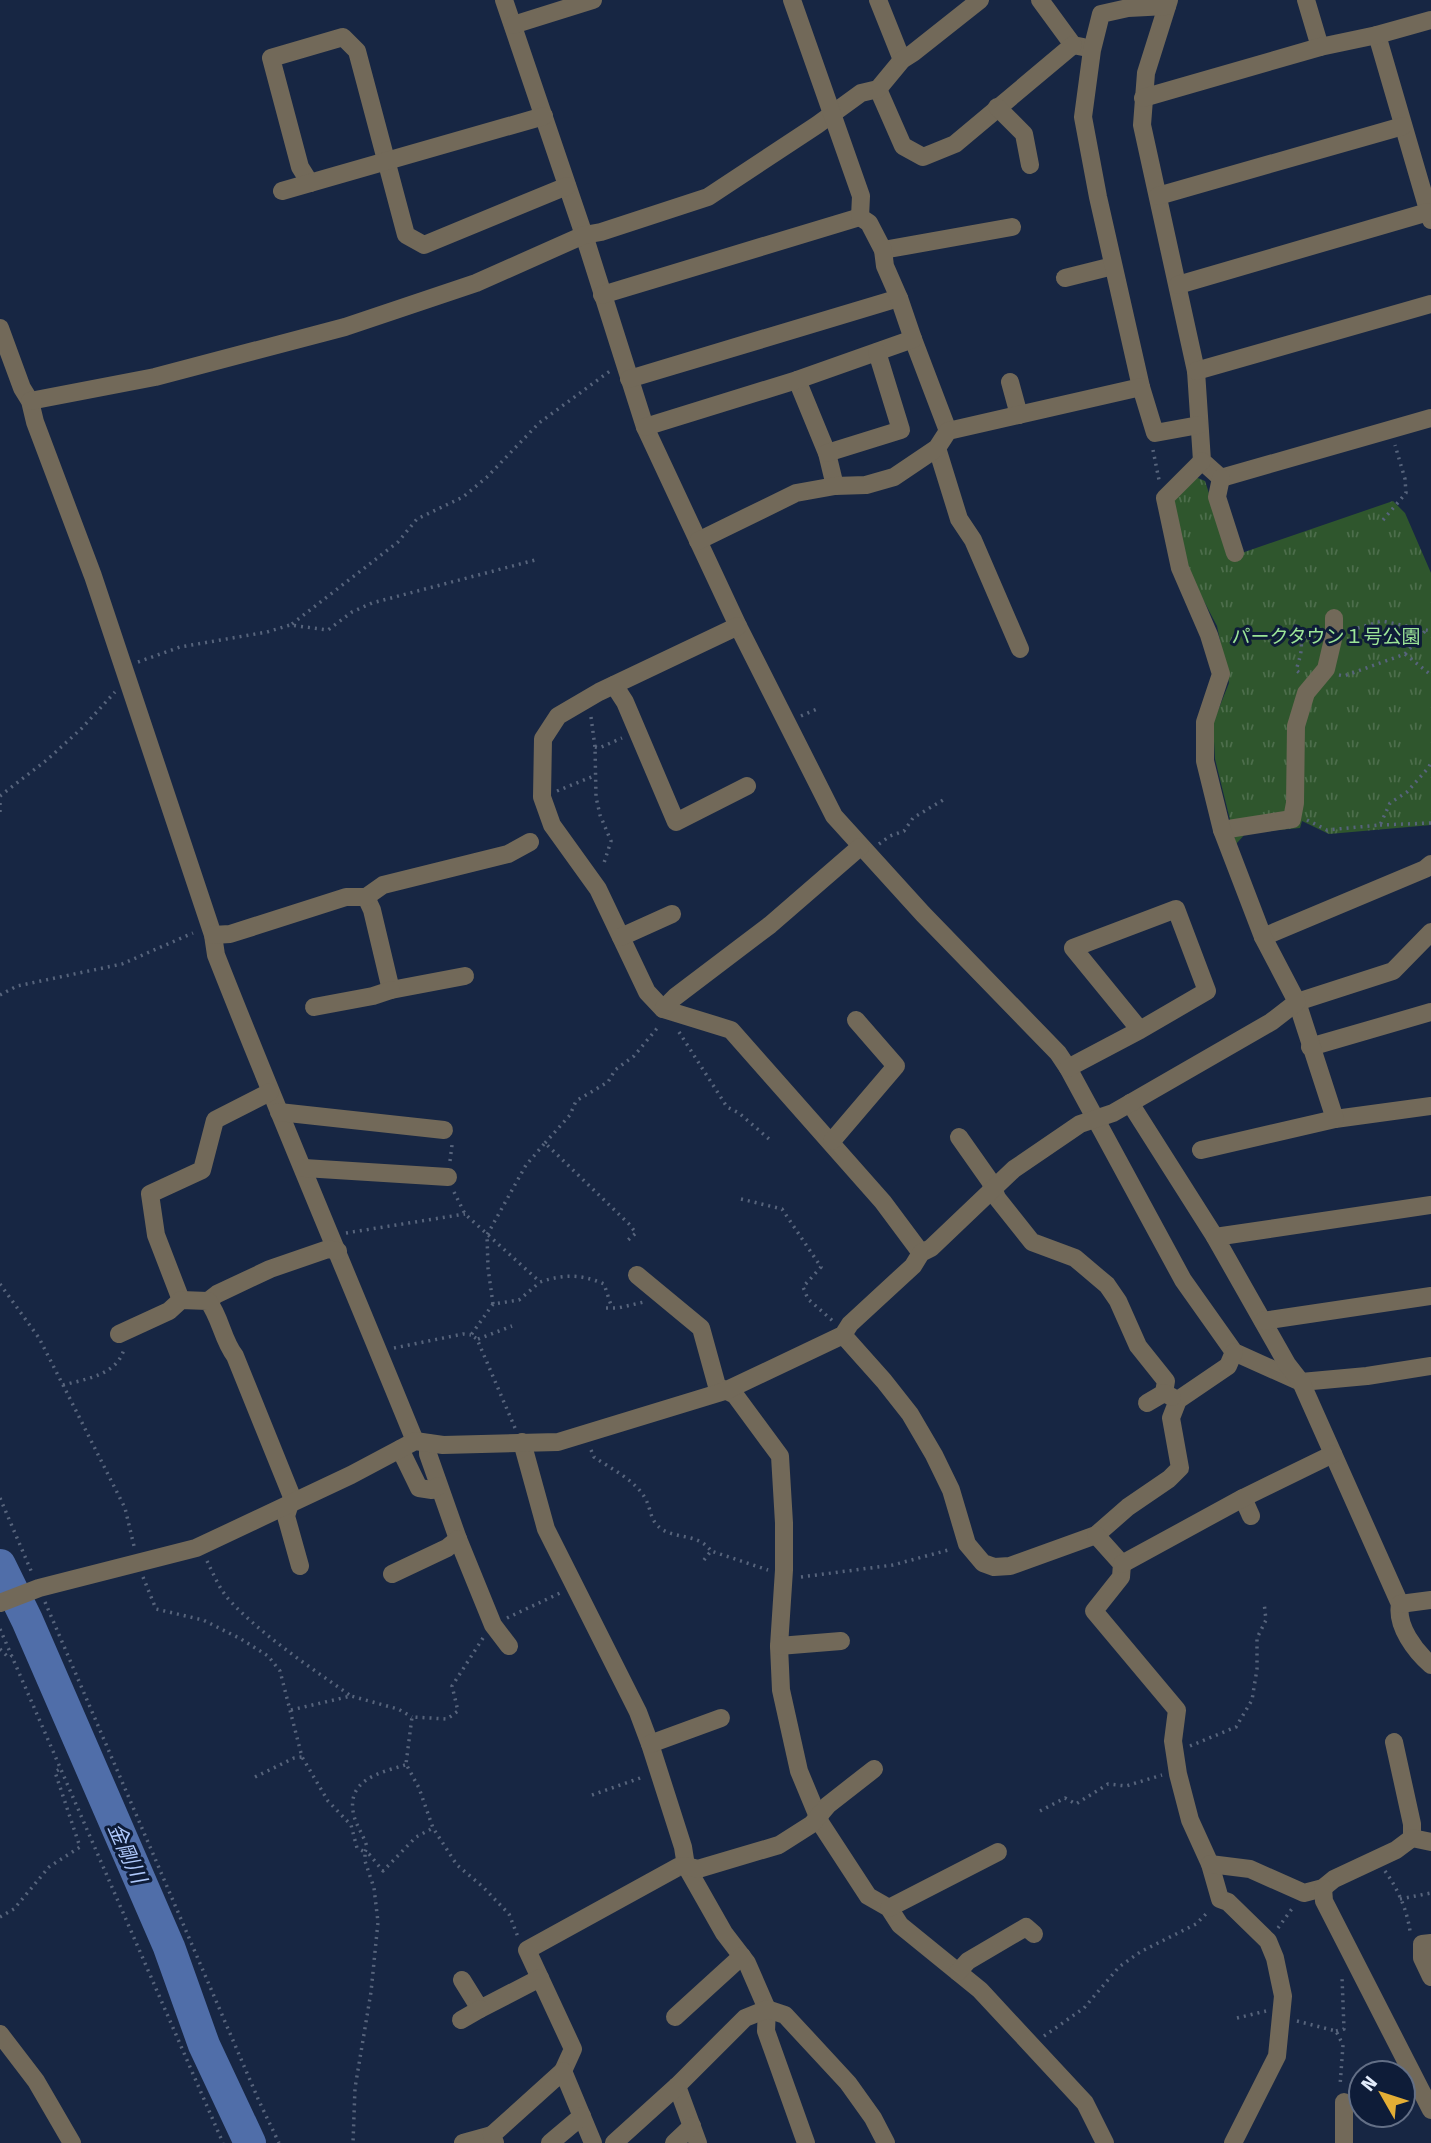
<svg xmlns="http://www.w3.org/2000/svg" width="1431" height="2143" font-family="'Fira Sans','Noto Sans JP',sans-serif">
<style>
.grass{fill:url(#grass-tufts)}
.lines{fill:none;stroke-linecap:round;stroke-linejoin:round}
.river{stroke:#506ea9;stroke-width:32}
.path{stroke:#57647c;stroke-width:3.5;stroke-dasharray:2 5;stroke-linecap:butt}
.minor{stroke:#726959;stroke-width:18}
.labels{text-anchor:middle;stroke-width:6;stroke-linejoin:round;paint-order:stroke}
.park-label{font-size:19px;fill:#9ce597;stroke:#0e1c38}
.water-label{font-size:21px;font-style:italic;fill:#afc9fc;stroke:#0e1c38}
</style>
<defs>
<pattern id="grass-tufts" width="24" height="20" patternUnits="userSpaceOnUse" patternTransform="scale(1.75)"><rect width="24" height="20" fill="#2f562d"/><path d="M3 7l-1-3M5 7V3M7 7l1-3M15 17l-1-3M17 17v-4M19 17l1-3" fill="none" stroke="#4d6e4c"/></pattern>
</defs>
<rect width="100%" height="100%" fill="#172643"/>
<polygon class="grass" points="1193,476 1205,481 1230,557 1393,501 1405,513 1431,573 1431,825 1329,834 1302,821 1300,828 1246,833 1236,844 1215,759 1213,723 1229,683 1217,626 1195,584 1186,559 1172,501"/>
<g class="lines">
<polyline class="river" points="0,1565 27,1620 169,1947 204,2045 250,2143"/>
<g class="path">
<polyline points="1153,450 1159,480"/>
<polyline points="1383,520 1406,493 1405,479 1395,445"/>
<polyline points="292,624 398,542 417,519 463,497 487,477 539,423 610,371"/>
<path d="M1294,625C1305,641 1302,652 1296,670L1301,674"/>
<polyline points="1351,630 1382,621 1431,631"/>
<polyline points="1405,654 1426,630"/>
<polyline points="138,662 180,647 267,632 290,625 328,630 352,612 372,603 539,559"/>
<polyline points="1339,675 1344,676 1405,654 1431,675"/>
<polyline points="801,716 817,709"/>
<polyline points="591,717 595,747 596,797 600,815 611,841 603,866"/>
<polyline points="595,747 599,748 622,738"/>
<polyline points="557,791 594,776"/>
<polyline points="0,796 48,759 82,728 115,692"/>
<polyline points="0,803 0,814"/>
<polyline points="1307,820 1327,830 1380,825 1390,803 1407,792 1429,767 1431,762"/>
<polyline points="1380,825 1431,823"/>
<polyline points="879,844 890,836 904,831 913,818 943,800"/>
<polyline points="0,995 17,986 122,964 193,933"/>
<polyline points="679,1032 727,1107 739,1113 769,1139"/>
<polyline points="545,1143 570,1115 576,1101 608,1082 615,1070 634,1056 659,1026"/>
<polyline points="450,1161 452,1145"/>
<path d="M454,1192L465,1214L540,1282C564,1274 581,1274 604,1284L612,1308"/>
<polyline points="741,1199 782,1209 821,1267 803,1287 808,1299 834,1322"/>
<polyline points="346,1233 465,1214"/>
<polyline points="0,1284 39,1338 63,1385 125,1508 134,1546"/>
<polyline points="493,1304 488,1268 487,1235 526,1165 545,1143 629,1224 636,1233 627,1241"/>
<polyline points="606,1308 618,1308 644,1302"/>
<polyline points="478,1339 512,1326"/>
<polyline points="394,1348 463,1334 471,1335"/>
<path d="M63,1385C86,1379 117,1375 124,1349"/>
<polyline points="515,1428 477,1339 471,1335 493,1304 519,1300 540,1282"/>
<path d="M591,1450L594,1457C610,1468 635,1480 645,1498C652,1510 649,1521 663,1530C679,1539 699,1534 711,1551"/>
<polyline points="0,1498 32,1573"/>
<polyline points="704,1560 711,1551 768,1570"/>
<path d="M207,1561C214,1575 220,1591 232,1603C267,1639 310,1667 351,1696"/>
<polyline points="143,1577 156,1609 203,1620 241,1639 268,1656 280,1671 302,1757 328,1801 351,1825 357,1848 365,1852 365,1861 374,1888 378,1922 371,1992 355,2088 353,2143"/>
<polyline points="801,1577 893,1565 952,1549"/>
<polyline points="45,1602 259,2101 279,2143"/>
<polyline points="507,1618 560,1593"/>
<polyline points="0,1629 223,2143"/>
<polyline points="483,1638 452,1686 458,1711 447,1719 412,1717 406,1764 419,1788 433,1828 457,1865 483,1887 509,1914 518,1937"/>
<polyline points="0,1649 7,1656 12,1656"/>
<polyline points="291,1710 351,1696 398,1709 412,1717"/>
<polyline points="1190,1746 1236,1727 1252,1700 1257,1669 1257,1638 1266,1620 1264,1602"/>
<path d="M405,1765C379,1773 345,1780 354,1816C357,1827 364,1836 367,1847L365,1852L369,1854L383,1871L416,1837L433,1828"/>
<polyline points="255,1777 294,1758 302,1757"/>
<polyline points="592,1795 643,1777"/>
<polyline points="1040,1811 1065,1798 1076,1804 1108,1784 1126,1786 1162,1775"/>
<path d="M1385,1871C1398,1889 1407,1910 1410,1931"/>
<polyline points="1400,1899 1431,1893"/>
<polyline points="0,1917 14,1909 49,1867 80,1847 55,1772 60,1769"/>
<polyline points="1278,1928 1294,1906"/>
<polyline points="1237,2018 1266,2011"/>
<polyline points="1297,2021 1336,2031 1343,2045 1340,2086"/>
<polyline points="1336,2031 1344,2029 1342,1977"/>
<polyline points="1044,2036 1084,2008 1119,1967 1140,1952 1196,1924 1209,1911"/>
</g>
<g class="minor">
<polyline points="504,0 584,235 645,427 738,626 834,816 923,914 1058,1053 1068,1068 1183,1280 1234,1352 1301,1382 1367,1376 1431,1366"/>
<polyline points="878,0 902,60"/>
<polyline points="1040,0 1073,45 1083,47"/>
<polyline points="1169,0 1146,73 1142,125 1196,371 1202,461 1221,478 1431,418"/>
<polyline points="1306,0 1320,47"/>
<polyline points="513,25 593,0"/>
<polyline points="1377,35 1431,220"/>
<polyline points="878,89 903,146 923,157 955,144 1073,45"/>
<polyline points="1143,98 1320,47 1377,35 1431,20"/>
<polyline points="997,107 1024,134 1030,165"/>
<polyline points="310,183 300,167 271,58 343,37 357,51 406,235 424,245 567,186"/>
<polyline points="282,191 544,116"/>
<polyline points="1158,196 1403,126"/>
<polyline points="883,250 1012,227"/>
<polyline points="1065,278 1113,266"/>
<polyline points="1178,285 1428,212"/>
<polyline points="602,295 860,217"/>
<path d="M0,328L22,388L30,401L35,422L93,576L213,935L216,955C280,1118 349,1279 415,1441"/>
<polyline points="913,339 948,431"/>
<polyline points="1196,371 1431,304"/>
<polyline points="629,379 899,298"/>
<polyline points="797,380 827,453 835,486"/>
<polyline points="1010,382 1019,415"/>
<polyline points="1141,387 1098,197 1083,117 1092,50 1101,14 1128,8 1167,6"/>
<polyline points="30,401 155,377 345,327 476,283 584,235 601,232 708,197 817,125 861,93 878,89 902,60 913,53 980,0"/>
<polyline points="645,427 797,380 913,339 899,298 885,266 883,250 869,223 860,217 861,196 792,0"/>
<polyline points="937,448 959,519 973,540 1020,649"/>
<polyline points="827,453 901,430 877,352"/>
<polyline points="1221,478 1217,497 1235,553"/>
<polyline points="698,541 796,493 835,486 866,485 894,477 937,448 948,431 1141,387 1155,433 1199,425"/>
<polyline points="738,626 599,692 558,716 543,739 542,797 552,825 598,889 647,992 663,1009 731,1030 883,1202 921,1253"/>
<polyline points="614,685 625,702 676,822 747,786"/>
<polyline points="1222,830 1292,819 1295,803 1296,726 1306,693 1326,669 1334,635 1334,618"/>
<polyline points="366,897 372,910 391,990 465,976"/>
<polyline points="213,935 230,934 346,897 366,897 383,885 508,854 530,842"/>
<polyline points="621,937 672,914"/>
<polyline points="1263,937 1425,869 1431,864"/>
<polyline points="314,1007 373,996 391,990"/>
<polyline points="663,1009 675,997 770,925 860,847"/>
<polyline points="1310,1047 1431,1012"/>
<polyline points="1068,1068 1140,1030 1207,991 1176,909 1073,948 1140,1030"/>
<polyline points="1130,1103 1215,1237"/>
<polyline points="279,1112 444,1130"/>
<polyline points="1335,1119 1431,1106"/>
<polyline points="959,1137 990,1181 997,1198 1032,1242 1075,1258 1107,1285 1118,1301 1138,1346 1166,1381 1164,1393"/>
<polyline points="832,1141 896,1066 856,1020"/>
<polyline points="1201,1150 1335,1119 1297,1002 1393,971 1431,932"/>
<polyline points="304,1168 448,1177"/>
<path d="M1431,1205L1215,1237L1287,1364L1301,1382L1400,1604C1396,1626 1415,1651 1431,1665"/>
<polyline points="637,1275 701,1328 717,1386 735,1395 780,1456 784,1523 784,1570 779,1646 781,1690 799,1771 821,1824 868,1896 889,1908 900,1925 980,1990 1085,2103 1105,2143"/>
<polyline points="181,1300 156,1235 150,1194 202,1170 215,1120 270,1092"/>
<polyline points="208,1301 217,1294 270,1269 328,1249 338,1251"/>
<polyline points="1263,1321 1431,1296"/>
<path d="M119,1334L169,1311L181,1300L208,1301C221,1318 222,1339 235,1356L292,1497L286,1516L300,1566"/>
<polyline points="843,1335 884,1381 910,1414 934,1455 951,1490 967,1544 983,1563 994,1567 1010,1566 1096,1535 1128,1507 1169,1479 1180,1468 1171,1418 1178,1400 1228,1366 1234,1352"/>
<polyline points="1147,1403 1164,1393 1172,1397"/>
<polyline points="522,1442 546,1529 638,1712 650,1744 683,1847 686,1866 724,1933 747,1963 767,2009 766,2031 806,2143"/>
<polyline points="428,1443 428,1454 458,1539"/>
<polyline points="400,1449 419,1488 432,1490 438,1486"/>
<polyline points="1243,1498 1251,1516"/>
<polyline points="1096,1535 1122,1564 1121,1577 1094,1611 1177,1710 1173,1741 1178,1774 1190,1820 1210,1864 1220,1899 1228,1902 1268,1941 1275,1958 1283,1996 1277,2056 1233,2143"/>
<polyline points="1122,1564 1243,1498 1333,1454"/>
<polyline points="392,1574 447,1548 458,1539 493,1625 509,1646"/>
<polyline points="0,1603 39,1588 196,1548 351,1475 415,1441 443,1445 558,1442 725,1391 843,1335 850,1324 913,1266 921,1253 931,1248 1014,1169 1080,1124 1113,1113 1271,1022 1297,1002 1263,937 1222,830 1205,761 1205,722 1221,674 1209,635 1180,568 1165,498 1202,461"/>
<polyline points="1400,1604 1431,1600"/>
<polyline points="779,1646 841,1641"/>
<polyline points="1394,1742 1412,1824 1412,1838"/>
<polyline points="650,1744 721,1718"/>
<polyline points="1210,1864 1250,1869 1304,1893 1323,1888 1334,1879 1396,1850 1412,1838 1431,1842"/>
<polyline points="1323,1888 1324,1901 1431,2110"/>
<polyline points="889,1908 998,1852"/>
<polyline points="1431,1943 1422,1944 1422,1958 1431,1977"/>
<polyline points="958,1972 968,1961 1026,1927 1034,1934"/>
<polyline points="540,1978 527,1950 678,1867 686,1866 698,1869 779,1845 812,1824 828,1805 874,1769"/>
<polyline points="462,1980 480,2009 540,1978 573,2049 563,2071"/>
<polyline points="675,2017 742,1956"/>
<polyline points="461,2020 480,2009"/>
<polyline points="0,2034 36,2081 72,2143"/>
<polyline points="677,2086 698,2143"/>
<polyline points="1344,2102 1344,2143"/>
<polyline points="463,2143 492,2135"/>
<polyline points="495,2143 492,2135 563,2071 593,2143"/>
<polyline points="550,2143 582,2116"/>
<polyline points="614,2143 677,2086 745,2018 767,2009 785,2015 848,2083 873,2118 886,2143"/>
<polyline points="674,2143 692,2126"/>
</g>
</g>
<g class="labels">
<g class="park-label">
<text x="1326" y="643">パークタウン１号公園</text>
</g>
<g class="water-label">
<text transform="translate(127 1853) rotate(66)" y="7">金剛川</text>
</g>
</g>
<g transform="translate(1382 2094) rotate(309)"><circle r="33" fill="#0e1c38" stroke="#636f86" stroke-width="2"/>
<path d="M0-5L12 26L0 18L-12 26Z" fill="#e4ae35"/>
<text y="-10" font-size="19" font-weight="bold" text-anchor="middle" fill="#e3ecfb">N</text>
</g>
</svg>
